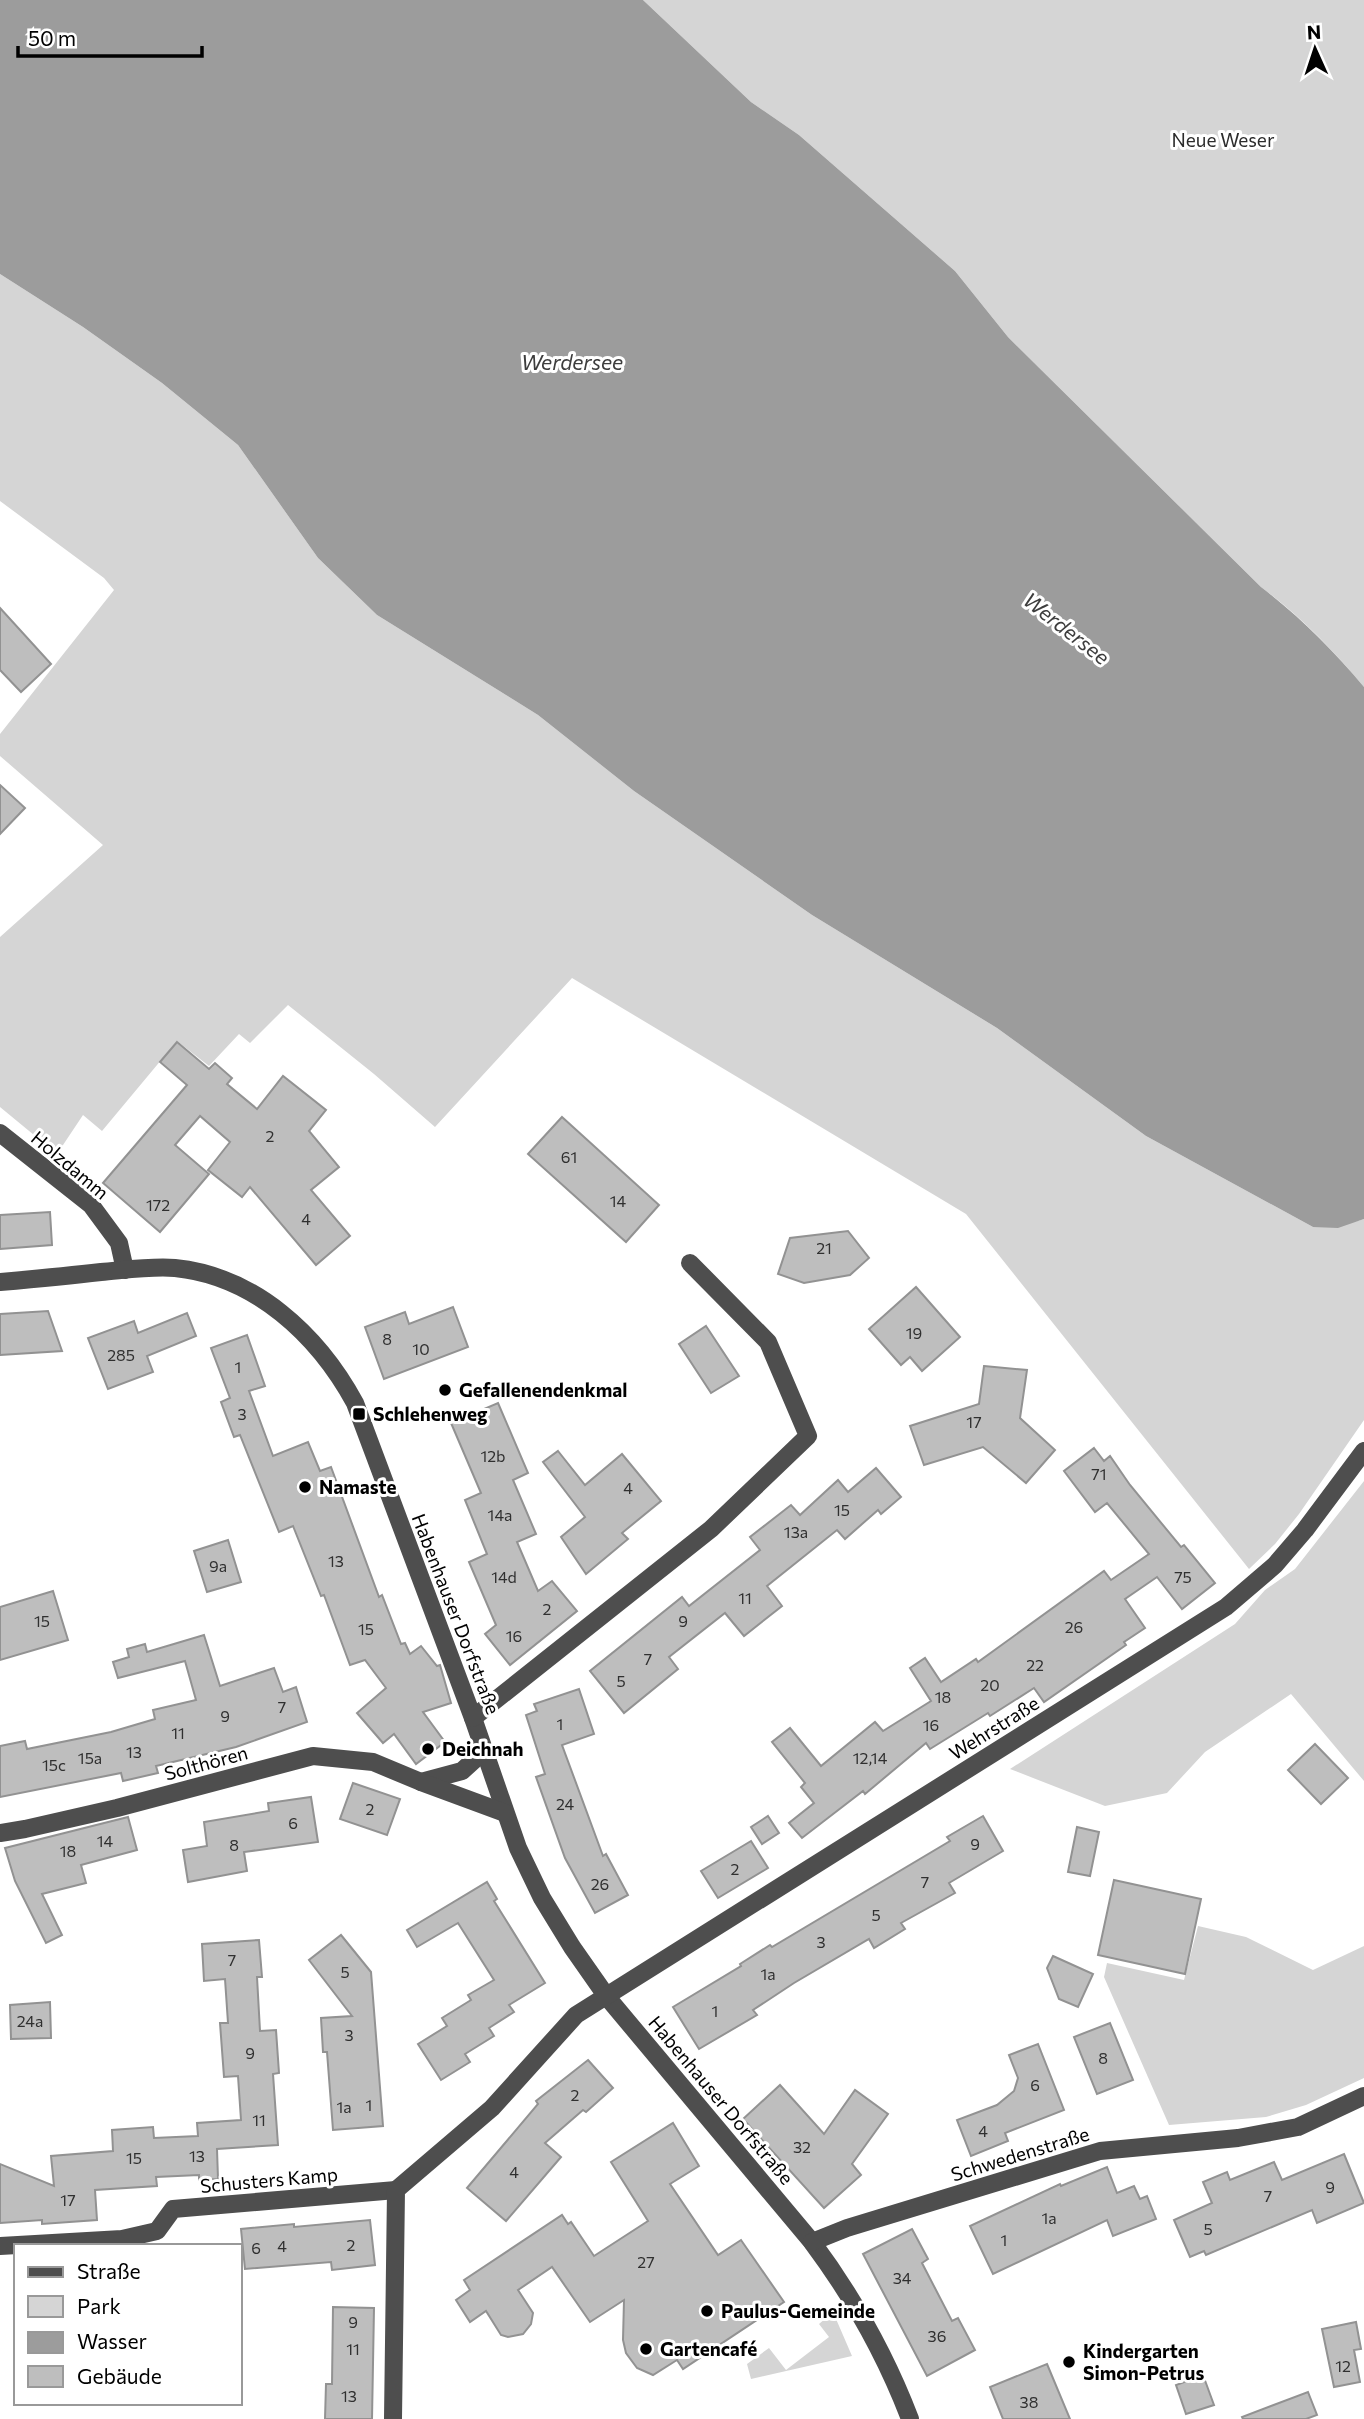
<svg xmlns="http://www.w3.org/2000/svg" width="1364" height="2419" font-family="Commissioner,sans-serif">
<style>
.green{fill:#d5d5d5}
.water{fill:#9c9c9c}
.building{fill:#bebebe;stroke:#929292;stroke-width:2}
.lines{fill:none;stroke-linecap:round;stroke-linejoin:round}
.minor{stroke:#4e4e4e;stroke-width:18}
.poi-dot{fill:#000;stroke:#fff;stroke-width:2.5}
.labels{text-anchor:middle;stroke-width:6;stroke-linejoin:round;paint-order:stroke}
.number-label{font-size:16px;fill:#303030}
.park-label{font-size:19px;fill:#2c2c2c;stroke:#fff}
.street-label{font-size:19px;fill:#000;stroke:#fff}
.poi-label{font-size:19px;font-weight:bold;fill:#000;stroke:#fff;text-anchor:start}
.water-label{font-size:21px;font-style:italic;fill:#3d3d3d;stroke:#fff}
</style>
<rect width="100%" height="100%" fill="#fff"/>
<g class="green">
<path d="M643,0H1364V687C1333,650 1300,616 1261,587L1008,337L955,271L799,135L751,102Z"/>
<polygon points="0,274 83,327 162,383 238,445 318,558 377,615 538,715 634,791 812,915 997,1028 1146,1136 1313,1227 1358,1221 1364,1219 1364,1420 1299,1514 1275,1544 1249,1569 966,1214 572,978 435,1127 374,1074 288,1005 250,1043 239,1034 209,1066 177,1041 102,1131 83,1115 57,1154 0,1107 0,937 103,845 0,756 0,734 114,590 104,578 0,501"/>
<polygon points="1364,1481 1364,1781 1291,1694 1205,1752 1167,1793 1105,1806 1010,1769 1235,1624 1265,1590 1295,1569"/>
<polygon points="1198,1926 1246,1937 1313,1970 1364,1946 1364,2078 1306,2105 1266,2117 1169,2125 1104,1977 1107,1963 1184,1980"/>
<polygon points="833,2312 852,2356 751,2379 747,2364 769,2348 786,2370 829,2337 819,2324"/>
</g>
<path class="water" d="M0,0H643L751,102L799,135L955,271L1008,337L1261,587C1300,617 1333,650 1364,687V1219L1338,1228L1313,1227L1146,1136L997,1028L812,915L634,791L538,715L377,615L318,558L238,445L162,383L83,327L0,274Z"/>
<g class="building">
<polygon points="0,608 51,664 21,692 0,670"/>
<polygon points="0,785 25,808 0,834"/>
<polygon points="177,1042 209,1069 215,1063 232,1078 227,1084 257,1109 283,1076 326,1110 309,1131 339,1167 311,1190 350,1236 316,1265 250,1187 242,1197 208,1170 230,1142 200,1116 175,1145 209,1174 160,1232 103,1183 187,1085 160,1062"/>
<polygon points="562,1117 659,1205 626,1242 528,1154"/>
<polygon points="50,1212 52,1245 0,1249 0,1215"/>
<polygon points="848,1231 869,1258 850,1275 804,1283 778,1274 790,1238"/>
<polygon points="916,1287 960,1337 922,1371 910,1357 901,1365 869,1329"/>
<polygon points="453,1307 468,1347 384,1379 365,1327 405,1312 409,1324"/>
<polygon points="48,1311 62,1351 0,1355 0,1314"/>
<polygon points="187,1313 196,1336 147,1356 153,1372 108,1389 88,1338 134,1321 138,1333"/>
<polygon points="706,1326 739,1376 711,1393 679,1344"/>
<polygon points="247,1335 265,1386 249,1391 273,1456 308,1442 320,1471 331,1467 379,1597 382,1595 401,1644 405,1643 410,1654 421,1646 437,1666 440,1665 451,1703 423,1712 445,1742 416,1764 394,1734 383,1743 357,1713 386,1688 365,1660 350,1665 324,1595 321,1596 293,1526 279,1532 240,1435 234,1437 221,1402 230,1398 211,1348"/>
<polygon points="984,1366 1027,1370 1020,1418 1055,1450 1026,1483 983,1447 924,1465 910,1426 979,1404"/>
<polygon points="498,1403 528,1473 513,1480 536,1534 517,1542 538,1591 552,1581 577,1611 510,1665 485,1634 496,1625 469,1562 487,1554 465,1500 481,1493 451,1423"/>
<polygon points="1094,1448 1104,1461 1110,1456 1130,1485 1181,1547 1184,1545 1215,1583 1182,1609 1157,1577 1125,1599 1145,1628 1124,1642 1126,1645 1044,1702 1034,1688 990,1716 988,1713 930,1749 926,1743 865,1794 863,1791 802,1838 789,1823 814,1803 801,1787 805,1783 772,1742 790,1728 821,1766 875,1722 883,1731 931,1701 910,1668 925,1658 941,1682 976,1659 978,1662 1104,1571 1111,1580 1149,1554 1107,1503 1095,1512 1064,1471"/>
<polygon points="558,1451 585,1485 622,1454 661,1501 622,1533 628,1539 586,1574 561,1537 585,1517 543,1462"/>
<polygon points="876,1468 901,1497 881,1514 878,1510 845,1539 837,1530 767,1586 782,1606 744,1636 725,1613 669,1657 678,1669 624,1713 590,1671 682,1597 689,1606 760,1550 750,1537 791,1505 800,1515 838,1480 848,1492"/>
<polygon points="228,1540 241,1582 207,1592 194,1551"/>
<polygon points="53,1591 68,1640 0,1660 0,1607"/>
<polygon points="204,1635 220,1686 274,1668 283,1692 296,1687 307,1722 236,1747 156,1766 158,1773 123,1781 121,1773 0,1797 0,1746 25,1741 27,1749 111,1732 155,1719 153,1710 196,1700 185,1661 118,1678 113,1662 129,1657 127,1649 145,1644 147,1652"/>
<polygon points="579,1689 594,1734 562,1745 603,1856 606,1854 628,1895 595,1913 565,1858 536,1777 545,1774 526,1715 537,1711 534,1704"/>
<polygon points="1315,1744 1348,1778 1321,1804 1288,1770"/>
<polygon points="353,1783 400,1799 387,1835 340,1819"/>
<polygon points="311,1797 318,1842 244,1852 247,1871 188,1882 183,1850 207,1846 204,1822 269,1811 268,1803"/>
<polygon points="768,1816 779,1833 762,1844 751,1827"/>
<polygon points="983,1816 1003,1851 949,1883 955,1893 901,1923 905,1929 874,1948 869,1939 794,1983 753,2010 757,2015 699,2049 673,2007 741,1966 740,1964 770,1945 772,1947 950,1841 947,1837"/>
<polygon points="128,1817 137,1850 81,1865 86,1883 42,1894 62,1935 46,1943 15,1881 5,1848"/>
<polygon points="1077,1827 1099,1832 1090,1876 1068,1872"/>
<polygon points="751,1841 768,1868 718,1898 701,1871"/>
<polygon points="1114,1880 1201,1899 1185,1974 1098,1955"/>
<polygon points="487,1882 497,1899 494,1901 545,1983 509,2005 514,2012 489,2028 494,2036 465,2054 470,2062 441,2080 418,2044 447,2026 442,2018 471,2000 468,1995 494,1980 458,1923 417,1947 407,1930"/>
<polygon points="341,1935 371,1972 383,2126 333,2130 327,2052 323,2052 321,2018 352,2016 309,1960"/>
<polygon points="259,1940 262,1977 257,1977 260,2031 276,2030 279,2073 273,2074 278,2145 217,2149 218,2179 199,2180 199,2175 156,2177 157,2186 95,2190 97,2220 42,2224 42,2220 0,2223 0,2164 54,2186 51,2156 113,2151 112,2130 153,2127 154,2138 198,2136 197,2123 241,2120 238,2076 224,2077 220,2023 228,2023 225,1979 204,1981 202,1944"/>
<polygon points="1053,1956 1093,1974 1078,2007 1059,1999 1047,1968"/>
<polygon points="50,2002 51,2038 11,2039 10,2005"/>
<polygon points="1110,2023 1133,2080 1097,2094 1074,2037"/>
<polygon points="1038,2044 1064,2110 1005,2133 1008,2141 971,2156 957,2120 997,2105 1014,2091 1018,2078 1009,2055"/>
<polygon points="588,2060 613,2088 586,2112 583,2110 545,2143 561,2157 506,2221 467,2188 538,2104 536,2101"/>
<polygon points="780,2085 824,2134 855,2090 888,2114 852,2164 861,2175 824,2208 743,2119"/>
<polygon points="673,2123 699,2166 670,2184 718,2255 741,2240 784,2302 683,2369 677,2360 653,2375 637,2368 626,2353 623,2340 624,2300 590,2322 552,2267 518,2290 533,2313 531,2324 523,2334 508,2337 501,2335 486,2311 470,2322 456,2300 470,2290 464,2280 562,2215 568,2224 571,2222 594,2256 648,2221 611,2162"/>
<polygon points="1344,2154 1364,2203 1317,2223 1312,2210 1206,2255 1204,2251 1190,2257 1174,2220 1212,2203 1203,2182 1227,2172 1230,2180 1274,2162 1282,2180"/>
<polygon points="1107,2167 1117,2193 1134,2186 1140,2199 1147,2196 1156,2219 1113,2236 1107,2220 993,2274 970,2226 1060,2184 1061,2186"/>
<polygon points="370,2220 375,2265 332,2270 331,2262 245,2269 241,2229 294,2224 294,2227"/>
<polygon points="912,2229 928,2259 922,2263 952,2321 958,2318 975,2350 927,2376 863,2254"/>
<polygon points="333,2307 374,2308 372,2419 325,2419 326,2384 332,2384"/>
<polygon points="1356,2322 1361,2349 1354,2350 1360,2382 1334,2387 1322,2329"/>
<polygon points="1047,2364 1070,2419 1003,2419 990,2387"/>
<polygon points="1203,2375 1214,2405 1186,2414 1176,2385"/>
<polygon points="1308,2392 1317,2415 1306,2419 1243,2419 1242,2417"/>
</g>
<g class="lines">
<g class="minor">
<polyline points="0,1133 91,1205 119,1243 125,1270"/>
<path d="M0,1282C34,1279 67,1276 101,1272C125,1270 151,1266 175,1268C255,1276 318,1335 355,1403L473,1718L518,1848L542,1898L572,1947L607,1997L812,2242C853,2297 886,2356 910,2419"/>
<polyline points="473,1718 711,1529 808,1436 768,1342 690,1263"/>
<polyline points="421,1782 462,1771 484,1751"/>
<polyline points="0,1833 25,1829 117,1808 313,1756 373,1762 421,1782 505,1813"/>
<polyline points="812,2242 847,2228 1100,2151 1238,2138 1298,2127 1364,2096"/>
<polyline points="0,2246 122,2239 157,2231 173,2209 396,2190"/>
<polyline points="393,2419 396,2190 492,2108 576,2015 1226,1607 1275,1565 1305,1530 1364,1451"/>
</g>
</g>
<g class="poi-dot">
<circle cx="445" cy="1390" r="7"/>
<rect x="352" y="1407" width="14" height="14" rx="3.5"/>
<circle cx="305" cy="1487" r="7"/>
<circle cx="428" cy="1749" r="7"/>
<circle cx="707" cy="2311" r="7"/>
<circle cx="646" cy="2349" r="7"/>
<circle cx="1069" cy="2362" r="7"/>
</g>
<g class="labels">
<g class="number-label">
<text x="270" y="1142">2</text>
<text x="569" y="1163">61</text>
<text x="618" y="1207">14</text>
<text x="158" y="1211">172</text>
<text x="306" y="1225">4</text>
<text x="824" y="1254">21</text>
<text x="914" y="1339">19</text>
<text x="387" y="1345">8</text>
<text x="421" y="1355">10</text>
<text x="121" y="1361">285</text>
<text x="238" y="1373">1</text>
<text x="242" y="1420">3</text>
<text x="974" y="1428">17</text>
<text x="493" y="1462">12b</text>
<text x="1099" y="1480">71</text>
<text x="628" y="1494">4</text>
<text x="842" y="1516">15</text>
<text x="500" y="1521">14a</text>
<text x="796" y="1538">13a</text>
<text x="336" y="1567">13</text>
<text x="218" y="1572">9a</text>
<text x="504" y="1583">14d</text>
<text x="1183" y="1583">75</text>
<text x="745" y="1604">11</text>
<text x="547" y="1615">2</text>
<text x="42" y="1627">15</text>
<text x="683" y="1627">9</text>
<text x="1074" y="1633">26</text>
<text x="366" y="1635">15</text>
<text x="514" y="1642">16</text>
<text x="648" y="1665">7</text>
<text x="1035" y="1671">22</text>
<text x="621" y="1687">5</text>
<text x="990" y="1691">20</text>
<text x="943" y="1703">18</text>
<text x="282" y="1713">7</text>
<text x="225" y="1722">9</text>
<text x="560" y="1730">1</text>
<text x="931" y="1731">16</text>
<text x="178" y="1739">11</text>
<text x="134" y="1758">13</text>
<text x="90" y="1764">15a</text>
<text x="870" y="1764">12,14</text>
<text x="54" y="1771">15c</text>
<text x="565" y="1810">24</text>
<text x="370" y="1815">2</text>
<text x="293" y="1829">6</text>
<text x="105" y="1847">14</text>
<text x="975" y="1850">9</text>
<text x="234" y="1851">8</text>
<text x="68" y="1857">18</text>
<text x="735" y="1875">2</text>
<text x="925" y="1888">7</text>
<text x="600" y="1890">26</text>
<text x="876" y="1921">5</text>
<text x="821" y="1948">3</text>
<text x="232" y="1966">7</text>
<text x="345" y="1978">5</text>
<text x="768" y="1980">1a</text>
<text x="715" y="2017">1</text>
<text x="30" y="2027">24a</text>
<text x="349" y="2041">3</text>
<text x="250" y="2059">9</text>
<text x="1103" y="2064">8</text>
<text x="1035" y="2091">6</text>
<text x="575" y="2101">2</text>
<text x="369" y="2111">1</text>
<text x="344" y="2113">1a</text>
<text x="259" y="2126">11</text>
<text x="983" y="2137">4</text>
<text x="802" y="2153">32</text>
<text x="197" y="2162">13</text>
<text x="134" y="2164">15</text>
<text x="514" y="2178">4</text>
<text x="1330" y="2193">9</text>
<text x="1268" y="2202">7</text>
<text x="68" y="2206">17</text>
<text x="1049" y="2224">1a</text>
<text x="1208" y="2235">5</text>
<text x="1004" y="2246">1</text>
<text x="351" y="2251">2</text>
<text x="282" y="2252">4</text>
<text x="256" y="2254">6</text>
<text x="646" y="2268">27</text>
<text x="902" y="2284">34</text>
<text x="353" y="2328">9</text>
<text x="937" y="2342">36</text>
<text x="353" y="2355">11</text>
<text x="1343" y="2372">12</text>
<text x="349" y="2402">13</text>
<text x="1029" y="2408">38</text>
</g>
<g class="park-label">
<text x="1223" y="147">Neue Weser</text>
</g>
<g class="street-label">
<text transform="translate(70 1165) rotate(40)" y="7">Holzdamm</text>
<text transform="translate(456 1614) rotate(69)" y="7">Habenhauser Dorfstraße</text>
<text transform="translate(994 1728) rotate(-32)" y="7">Wehrstraße</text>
<text transform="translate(206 1763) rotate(-15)" y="7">Solthören</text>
<text transform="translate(721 2100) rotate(50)" y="7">Habenhauser Dorfstraße</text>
<text transform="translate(1020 2154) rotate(-17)" y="7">Schwedenstraße</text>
<text transform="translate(269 2180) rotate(-5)" y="7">Schusters Kamp</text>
</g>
<g class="poi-label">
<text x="459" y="1397">Gefallenendenkmal</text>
<text x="373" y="1421">Schlehenweg</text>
<text x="319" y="1494">Namaste</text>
<text x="442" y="1756">Deichnah</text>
<text x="721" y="2318">Paulus-Gemeinde</text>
<text x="660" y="2356">Gartencafé</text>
<text x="1083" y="2358">Kindergarten<tspan x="1083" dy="22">Simon-Petrus</tspan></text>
</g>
<g class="water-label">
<text x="572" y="370">Werdersee</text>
<text transform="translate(1066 629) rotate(38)" y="7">Werdersee</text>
</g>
</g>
<rect x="14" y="2244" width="228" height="161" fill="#ffffff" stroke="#999999" stroke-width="2"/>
<rect x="28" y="2267" width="35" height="10" fill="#4e4e4e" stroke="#999999" stroke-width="2"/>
<text x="77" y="2279" font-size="21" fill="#000000">Straße</text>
<rect x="28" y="2296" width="35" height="21" fill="#d5d5d5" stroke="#999999" stroke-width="2"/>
<text x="77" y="2314" font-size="21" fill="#000000">Park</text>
<rect x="28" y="2332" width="35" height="21" fill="#9c9c9c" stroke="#999999" stroke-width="2"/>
<text x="77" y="2349" font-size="21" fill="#000000">Wasser</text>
<rect x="28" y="2366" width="35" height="21" fill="#bebebe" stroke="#999999" stroke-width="2"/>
<text x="77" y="2384" font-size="21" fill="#000000">Gebäude</text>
<g transform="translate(1315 49) rotate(357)" stroke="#ffffff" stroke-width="5" paint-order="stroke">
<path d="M0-5L12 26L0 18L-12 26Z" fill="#000000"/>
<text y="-10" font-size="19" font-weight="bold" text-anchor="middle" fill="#000000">N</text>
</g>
<path d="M18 46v10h184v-10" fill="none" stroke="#000000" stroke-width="3.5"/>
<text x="28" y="46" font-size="21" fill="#000000" stroke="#ffffff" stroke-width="5" paint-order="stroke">50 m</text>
</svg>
